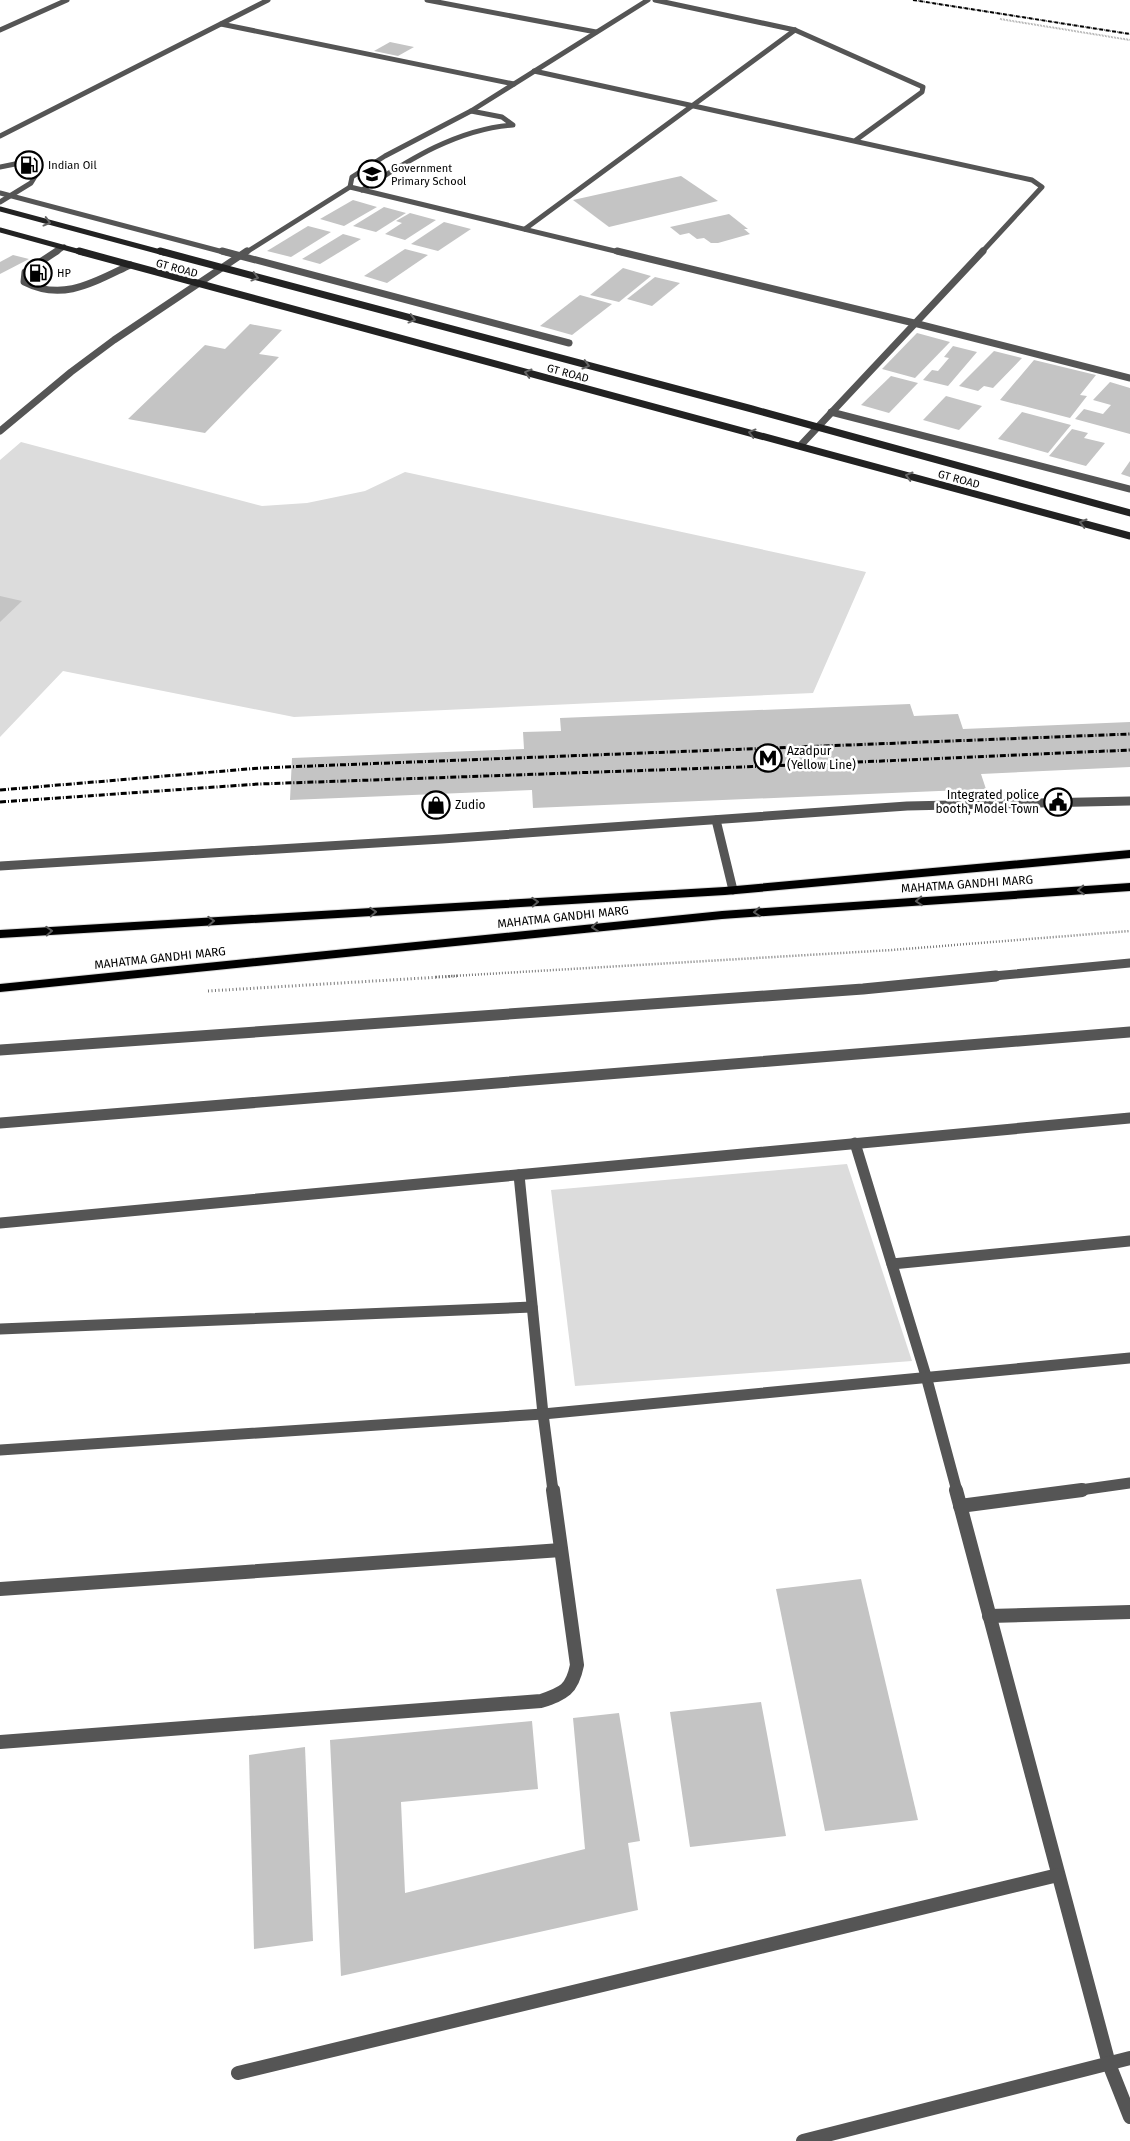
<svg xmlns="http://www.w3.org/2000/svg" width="1130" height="2141" font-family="'Fira Sans',sans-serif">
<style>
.green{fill:#dcdcdc}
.building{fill:#c4c4c4}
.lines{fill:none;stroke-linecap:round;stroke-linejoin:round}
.primary-casing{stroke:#dbdbdb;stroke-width:2}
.path-far2{stroke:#777;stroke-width:2;stroke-dasharray:0.5 1;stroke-linecap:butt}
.path-far1{stroke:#777;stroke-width:2.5;stroke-dasharray:1 2;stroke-linecap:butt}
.path{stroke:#777;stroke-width:3;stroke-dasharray:1 2.5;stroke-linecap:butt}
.service-far2{stroke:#555;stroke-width:5}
.service-far1{stroke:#555;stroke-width:7}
.service{stroke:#555;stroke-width:9}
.pedestrian{stroke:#555;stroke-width:5}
.minor-far4{stroke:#555;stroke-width:5}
.minor-far3{stroke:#555;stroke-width:7}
.minor-far2{stroke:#555;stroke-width:9}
.minor-far1{stroke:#555;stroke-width:11}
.minor{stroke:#555;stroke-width:14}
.secondary-far1{stroke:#222;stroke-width:5}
.secondary{stroke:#222;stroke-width:7}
.primary{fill:#000;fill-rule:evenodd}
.rail-far1{stroke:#000;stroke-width:2;stroke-dasharray:4 1 0.5 1;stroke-linecap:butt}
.rail{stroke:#000;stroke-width:3;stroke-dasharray:6 2 1 2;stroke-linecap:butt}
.oneway{stroke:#646464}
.oneway2{stroke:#595959}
.labels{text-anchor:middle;stroke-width:5;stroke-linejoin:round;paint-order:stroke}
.far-poi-label{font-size:11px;fill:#000;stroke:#fff;text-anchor:start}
.far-street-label{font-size:11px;fill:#000;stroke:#fff}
.poi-label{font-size:12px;fill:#000;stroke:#fff;text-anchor:start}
.street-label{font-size:12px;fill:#000;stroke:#fff}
</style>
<rect width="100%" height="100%" fill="#fff"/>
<g class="green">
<polygon points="21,442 262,506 307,503 365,491 405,472 866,572 813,693 294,717 63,671 0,737 0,460"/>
<polygon points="847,1164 912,1361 575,1386 551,1190"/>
</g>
<g class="building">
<polygon points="390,42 414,47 398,56 374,51"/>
<polygon points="375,168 387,170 368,182 356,179"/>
<polygon points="681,176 718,201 609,227 573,200"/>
<polygon points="353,200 377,207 344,226 320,219"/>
<polygon points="384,207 406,213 376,232 353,226"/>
<polygon points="410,213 436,220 405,240 385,234 402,223 396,221"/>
<polygon points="729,214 748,229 744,229 750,234 718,243 711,243 704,238 697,239 689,233 680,235 670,227"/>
<polygon points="444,222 471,229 438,251 411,244"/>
<polygon points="308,226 331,232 291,257 267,251"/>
<polygon points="343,234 361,239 320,264 302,259"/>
<polygon points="405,249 428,255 387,283 364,276"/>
<polygon points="13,255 29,259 0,274 0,262"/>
<polygon points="623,268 651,276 619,302 590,295"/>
<polygon points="655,277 680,283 652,306 627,299"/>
<polygon points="580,295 612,304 572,335 540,326"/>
<polygon points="250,324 282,330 259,354 279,357 205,433 128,419 205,345 225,349"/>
<polygon points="917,333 950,342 915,378 882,369"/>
<polygon points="953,346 977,352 948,386 923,380 932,370 938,371 949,358 944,357"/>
<polygon points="994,351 1022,358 993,388 984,386 978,391 959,386"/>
<polygon points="1034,360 1096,375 1080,395 1087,396 1070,418 1000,400"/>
<polygon points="891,376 918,383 889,413 861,405"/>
<polygon points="1110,382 1130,388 1130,434 1075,419 1084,409 1103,414 1111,405 1093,400"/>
<polygon points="946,396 982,406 959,430 923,420"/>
<polygon points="1022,412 1071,425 1048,453 998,439"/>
<polygon points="1072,429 1088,433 1084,438 1105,443 1086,466 1049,456"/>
<polygon points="1130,461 1130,477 1121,474"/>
<polygon points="0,596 22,601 0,622"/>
<polygon points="910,704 914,716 958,714 963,729 1130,722 1130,767 981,774 986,789 533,808 532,790 290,800 292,758 524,749 523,732 561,731 560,718"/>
<polygon points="861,1579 918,1820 825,1831 776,1589"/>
<polygon points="761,1702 786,1836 690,1847 670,1712"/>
<polygon points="619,1713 640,1841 628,1843 638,1910 341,1976 330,1740 532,1721 538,1789 401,1802 405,1893 585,1849 573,1718"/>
<polygon points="305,1747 313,1941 254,1949 249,1755"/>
</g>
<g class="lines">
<g class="primary-casing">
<g id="primary">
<polygon points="1130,850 1130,858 725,895 0,938 0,930 725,887"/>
<polygon points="1130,883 1130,891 722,919 0,992 0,984 722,911"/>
</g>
</g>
<polyline class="path-far2" points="1000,19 1130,40"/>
<polyline class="path-far1" points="436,977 892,950 1130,931"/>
<polyline class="path" points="208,991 457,976"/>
<g class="service-far2">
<polyline points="0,167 15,164 39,170 31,183 0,202"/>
<polyline points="55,253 64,247"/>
</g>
<path class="service-far1" d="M57,251L25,272L24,282C63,302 94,282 130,265"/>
<g class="service">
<polyline points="716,820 733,890"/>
<polyline points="0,866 442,839 907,806 1130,801"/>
</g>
<g class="pedestrian">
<polyline points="350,187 352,177 385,156 471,111 648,0"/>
<path d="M362,190C409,160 457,129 513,125L502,117L471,111"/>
</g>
<g class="minor-far4">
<polyline points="427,0 596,32"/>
<polyline points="655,0 795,30 923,87 922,92 856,140"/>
<polyline points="221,24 514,84"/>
<polyline points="0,30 67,0"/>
<polyline points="534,71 1032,180 1042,187 981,253"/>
<polyline points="0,136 268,0"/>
<polyline points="0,193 227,253"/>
<polyline points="525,229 795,30"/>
<polyline points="245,253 350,187 623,253"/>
</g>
<g class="minor-far3">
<polyline points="222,251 569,343"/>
<polyline points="617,251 914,323 1130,378"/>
<polyline points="831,412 1130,489"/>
<polyline points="0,431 71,372 114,340 247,251"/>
<polyline points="800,446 983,251"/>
</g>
<polyline class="minor-far2" points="983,977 1130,963"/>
<g class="minor-far1">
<polyline points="0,1050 863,989 996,976"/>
<polyline points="0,1123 1130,1032"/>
<polyline points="855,1143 926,1376 957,1491"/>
<polyline points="519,1175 543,1414 553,1491"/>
<polyline points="0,1223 1130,1118"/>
<polyline points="892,1264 1130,1241"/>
<polyline points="0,1329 532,1307"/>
<polyline points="0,1450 543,1414 1130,1358"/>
<polyline points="1073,1491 1130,1483"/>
</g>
<g class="minor">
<polyline points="956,1490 1109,2064 1130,2117"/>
<polyline points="960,1506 1082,1490"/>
<polyline points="0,1589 561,1550"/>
<polyline points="989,1616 1130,1612"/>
<path d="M0,1742L541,1701C564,1693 572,1690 577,1665L553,1490"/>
<polyline points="238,2073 1058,1875"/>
<polyline points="803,2141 1130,2058"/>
</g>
<g class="secondary-far1">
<polyline points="0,209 164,253"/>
<polyline points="0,230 84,253"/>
</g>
<g class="secondary">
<polyline points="79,251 1130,536"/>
<polyline points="160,251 752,409 1130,513"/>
</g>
<use href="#primary" class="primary"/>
<polyline class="rail-far1" points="913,0 1130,34"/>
<g class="rail">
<polyline points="0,790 260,768 1130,734"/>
<polyline points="0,802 259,784 769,766 1130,750"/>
</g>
</g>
<defs><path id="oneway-chevron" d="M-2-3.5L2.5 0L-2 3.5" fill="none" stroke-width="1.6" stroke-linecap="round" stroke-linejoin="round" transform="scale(1.25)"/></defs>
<g class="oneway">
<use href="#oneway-chevron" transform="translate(47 222) rotate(15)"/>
<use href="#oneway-chevron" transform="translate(255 277) rotate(15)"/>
<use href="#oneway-chevron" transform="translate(412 319) rotate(15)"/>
<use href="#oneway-chevron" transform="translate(586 365) rotate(15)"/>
<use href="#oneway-chevron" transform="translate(528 373) rotate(-165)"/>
<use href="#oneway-chevron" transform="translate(752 433) rotate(-165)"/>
<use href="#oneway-chevron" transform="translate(909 476) rotate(-165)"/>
<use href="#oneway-chevron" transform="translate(1083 523) rotate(-165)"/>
</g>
<g class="oneway2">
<use href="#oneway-chevron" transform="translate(1081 890) rotate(176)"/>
<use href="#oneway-chevron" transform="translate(919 901) rotate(176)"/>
<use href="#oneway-chevron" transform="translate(535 902) rotate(-3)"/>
<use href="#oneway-chevron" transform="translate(373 912) rotate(-3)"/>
<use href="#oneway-chevron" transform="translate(757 912) rotate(176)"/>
<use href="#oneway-chevron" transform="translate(211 921) rotate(-3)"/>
<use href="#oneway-chevron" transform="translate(595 927) rotate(174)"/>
<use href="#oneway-chevron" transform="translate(49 931) rotate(-3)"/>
</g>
<defs>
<g id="fuel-ring" transform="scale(1.4375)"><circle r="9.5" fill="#fff" stroke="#000" stroke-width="1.5"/><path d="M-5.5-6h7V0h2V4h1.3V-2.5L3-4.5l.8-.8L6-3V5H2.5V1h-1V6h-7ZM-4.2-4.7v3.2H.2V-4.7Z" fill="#000"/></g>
<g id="school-ring" transform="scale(1.4375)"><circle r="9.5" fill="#fff" stroke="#000" stroke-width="1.5"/><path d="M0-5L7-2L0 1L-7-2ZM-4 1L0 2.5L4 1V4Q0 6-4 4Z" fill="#000"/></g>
<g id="metro-ring" transform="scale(1.4375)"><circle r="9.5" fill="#fff" stroke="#000" stroke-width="1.5"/><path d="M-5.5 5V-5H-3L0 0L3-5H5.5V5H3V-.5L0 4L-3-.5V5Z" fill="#000"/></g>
<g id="civic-ring" transform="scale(1.4375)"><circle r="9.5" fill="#fff" stroke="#000" stroke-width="1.5"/><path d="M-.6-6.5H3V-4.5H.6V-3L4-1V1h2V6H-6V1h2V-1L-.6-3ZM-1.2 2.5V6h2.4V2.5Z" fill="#000"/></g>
<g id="shop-ring" transform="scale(1.4375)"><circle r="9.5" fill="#fff" stroke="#000" stroke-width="1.5"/><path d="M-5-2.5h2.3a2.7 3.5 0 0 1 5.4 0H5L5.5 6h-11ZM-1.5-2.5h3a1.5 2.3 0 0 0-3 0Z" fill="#000"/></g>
</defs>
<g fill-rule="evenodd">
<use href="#fuel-ring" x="29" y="165"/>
<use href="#school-ring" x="372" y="174"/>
<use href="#fuel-ring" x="38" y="273"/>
<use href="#metro-ring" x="768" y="758"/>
<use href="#civic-ring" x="1058" y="802"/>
<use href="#shop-ring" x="436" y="805"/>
</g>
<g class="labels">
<g class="far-poi-label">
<text x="48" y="169">Indian Oil</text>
<text x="391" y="172">Government<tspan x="391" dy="13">Primary School</tspan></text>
<text x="57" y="277">HP</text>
</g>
<g class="far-street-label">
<text transform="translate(177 268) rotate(15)" y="4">GT ROAD</text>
<text transform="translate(568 373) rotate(15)" y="4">GT ROAD</text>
<text transform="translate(959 479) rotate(15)" y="4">GT ROAD</text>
</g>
<g class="poi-label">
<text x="787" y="755">Azadpur<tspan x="787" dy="14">(Yellow Line)</tspan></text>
<text x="1039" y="799" text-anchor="end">Integrated police<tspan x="1039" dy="14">booth, Model Town</tspan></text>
<text x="455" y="809">Zudio</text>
</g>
<g class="street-label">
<text transform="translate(967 884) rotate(-4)" y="4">MAHATMA GANDHI MARG</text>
<text transform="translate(563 917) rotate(-6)" y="4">MAHATMA GANDHI MARG</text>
<text transform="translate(160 958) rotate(-6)" y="4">MAHATMA GANDHI MARG</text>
</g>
</g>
</svg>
